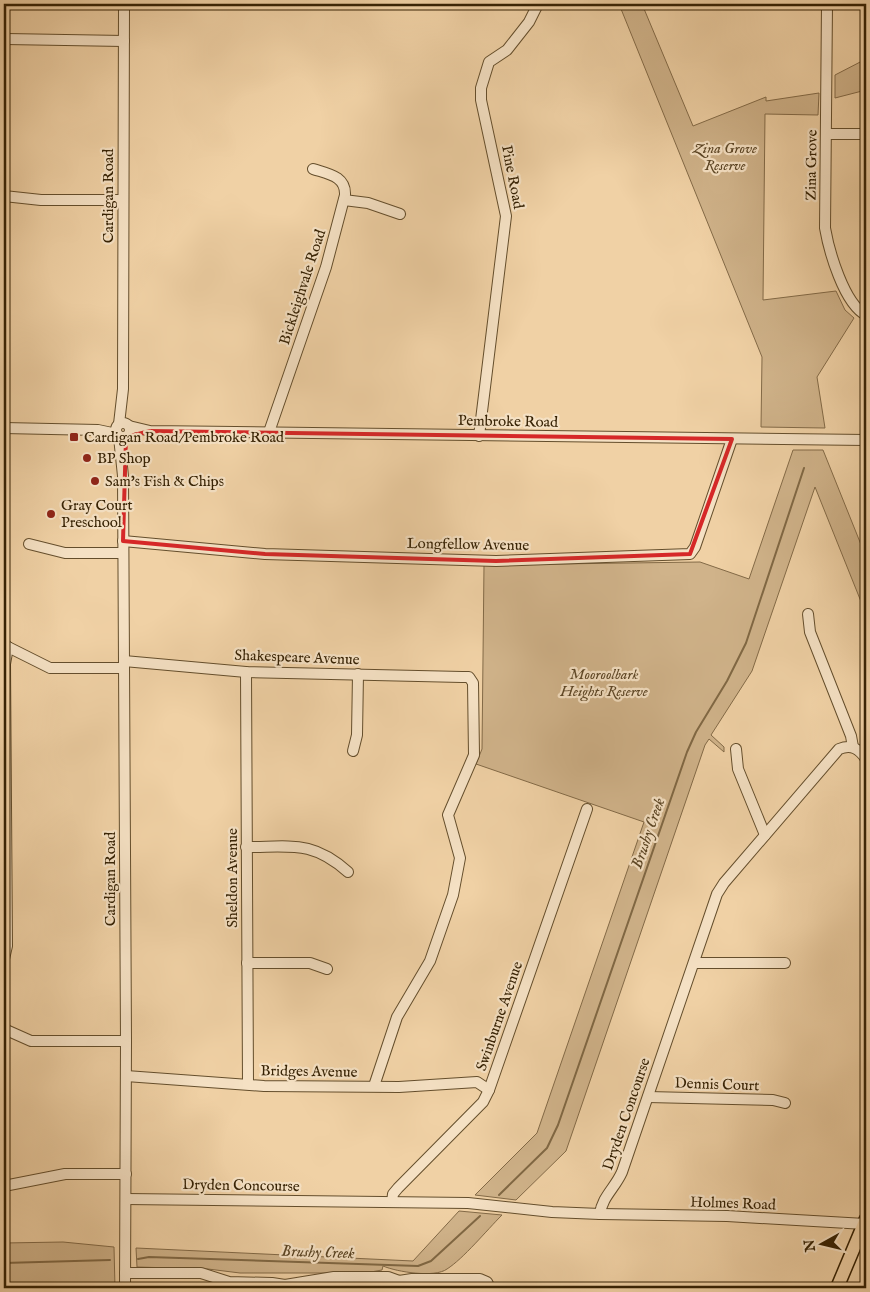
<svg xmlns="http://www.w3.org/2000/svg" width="870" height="1292" font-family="'IM FELL English',serif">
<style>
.green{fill:#d0b38a;stroke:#836a47}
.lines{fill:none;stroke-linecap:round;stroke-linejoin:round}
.stream{stroke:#806844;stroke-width:2}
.minor-casing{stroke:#644e2c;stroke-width:12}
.major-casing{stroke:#362204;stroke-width:15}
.minor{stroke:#f5e1c4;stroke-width:10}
.major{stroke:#f0d1a5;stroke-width:12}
.marked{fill:none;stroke:#d62828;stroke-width:4;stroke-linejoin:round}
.poi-dot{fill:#8f2418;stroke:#f5e1c4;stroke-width:2}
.labels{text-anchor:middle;stroke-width:4.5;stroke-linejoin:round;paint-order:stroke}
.park-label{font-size:15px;font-style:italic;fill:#5c4626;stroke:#f5e1c4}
.street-label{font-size:15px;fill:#362204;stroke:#f5e1c4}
.poi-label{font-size:15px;fill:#362204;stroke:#f5e1c4;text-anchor:start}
.water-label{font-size:16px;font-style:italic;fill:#5b4524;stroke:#f5e1c4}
</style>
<rect width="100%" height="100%" fill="#f0d1a5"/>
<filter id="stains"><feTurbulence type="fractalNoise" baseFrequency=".004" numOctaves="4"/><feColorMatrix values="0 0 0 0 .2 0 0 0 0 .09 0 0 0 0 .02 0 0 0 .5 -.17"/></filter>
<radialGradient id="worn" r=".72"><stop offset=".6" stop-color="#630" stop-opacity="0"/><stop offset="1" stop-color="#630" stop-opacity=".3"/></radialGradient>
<g class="green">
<polygon points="619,4 642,4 693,126 766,97 766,101 819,93 818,115 765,114 763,300 836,291 845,310 854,318 817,377 825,428 761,427 762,357"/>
<polygon points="866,59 866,90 835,98 835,75"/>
<polygon points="793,450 823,450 866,557 866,614 815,487 752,671 711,735 724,747 724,752 709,739 705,745 566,1151 516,1200 475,1195 537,1133 644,822 476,764 482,749 484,565 700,562 749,579"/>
<path d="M459,1211L502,1215C487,1230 463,1259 447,1269C435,1278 397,1272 383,1266L382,1270L365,1273H240L208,1269L137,1267L136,1248L413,1261Z"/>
<polygon points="63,1242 114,1247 115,1288 4,1288 4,1243"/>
</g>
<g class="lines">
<g class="stream">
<polyline points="499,1195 547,1148 558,1125 687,752 696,732 727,681 746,643 804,468"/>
<polyline points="138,1259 149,1257 418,1266 431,1261 480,1216"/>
<polyline points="4,1263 110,1260"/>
</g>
<g class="minor-casing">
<g id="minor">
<path d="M827,4L825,228C829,251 844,304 866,315"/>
<polyline points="6,39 124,41"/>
<polyline points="826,134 866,134"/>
<polyline points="4,196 41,200 123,200"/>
<polyline points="344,200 368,203 400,214"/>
<circle cx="123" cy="430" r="7"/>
<polyline points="119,424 123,389 124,4"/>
<polyline points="129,426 150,431 866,440"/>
<polyline points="4,428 98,430 117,434"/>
<path d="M269,432L326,267L345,195C346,176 328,174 313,169"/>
<polyline points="479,436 506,216 481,100 481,88 489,62 507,50 529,22 538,4"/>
<polyline points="119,437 123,476 126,1041 125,1288"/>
<polyline points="123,541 265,554 496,561 690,554 695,547 732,439"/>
<polyline points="29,544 65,553 123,553"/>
<polyline points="808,614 810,632 851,736 853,747"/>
<polyline points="4,644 8,647 5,664 7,946 4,959"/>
<polyline points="8,647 50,668 124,668"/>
<polyline points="124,661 246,672 462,677 469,677 473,683 474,755 448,815 460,858 453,895 430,961 397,1017 374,1086"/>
<polyline points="246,672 248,1084"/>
<polyline points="736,749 738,769 765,835"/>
<polyline points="353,751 357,735 358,674"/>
<path d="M246,847C291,847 312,840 348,872"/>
<polyline points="247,963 310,963 327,969"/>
<polyline points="694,963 785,963"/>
<polyline points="4,1029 31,1041 126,1041"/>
<polyline points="126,1076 264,1086 399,1087 477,1082 489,1090"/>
<polyline points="648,1097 773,1100 785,1103"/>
<polyline points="4,1186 65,1174 126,1174"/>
<path d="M126,1199L468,1203L552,1212L600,1214C602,1197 615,1188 622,1172L717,894L724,883L839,749C852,744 859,749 866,759"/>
<polyline points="392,1202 393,1194 398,1188 483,1102 489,1090 587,809"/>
<polyline points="600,1214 727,1216 865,1224"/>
<polyline points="125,1273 201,1273 229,1282 272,1283 285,1285 285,1288"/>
<polyline points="399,1281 412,1279 480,1279 487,1282 490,1288"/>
<polyline points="285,1285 334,1277 388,1277 399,1281 400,1288"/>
</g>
</g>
<g class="major-casing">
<polyline id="major" points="837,1288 866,1219"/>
</g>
<use href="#minor" class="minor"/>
<use href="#major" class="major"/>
</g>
<path class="marked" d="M150,431L732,439L690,554L496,561L265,554L123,541L126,437Z"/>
<g class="poi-dot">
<rect x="69" y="432" width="10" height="10" rx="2.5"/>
<circle cx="87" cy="458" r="5"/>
<circle cx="95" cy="481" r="5"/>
<circle cx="51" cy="514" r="5"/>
</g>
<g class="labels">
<g class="park-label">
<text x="725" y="153">Zina Grove<tspan x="725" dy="17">Reserve</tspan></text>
<text x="604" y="679">Mooroolbark<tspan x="604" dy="17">Heights Reserve</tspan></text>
</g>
<g class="street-label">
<text transform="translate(811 165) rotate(-89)" y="5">Zina Grove</text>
<text transform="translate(513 177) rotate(79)" y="5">Pine Road</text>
<text transform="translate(108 196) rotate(-90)" y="5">Cardigan Road</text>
<text transform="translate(302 287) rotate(-72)" y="5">Bickleighvale Road</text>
<text transform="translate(508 421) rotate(1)" y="5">Pembroke Road</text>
<text transform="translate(468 544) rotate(1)" y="5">Longfellow Avenue</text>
<text transform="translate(297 657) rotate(2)" y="5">Shakespeare Avenue</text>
<text transform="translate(232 878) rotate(-90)" y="5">Sheldon Avenue</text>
<text transform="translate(110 879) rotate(-90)" y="5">Cardigan Road</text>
<text transform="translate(499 1016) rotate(-71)" y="5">Swinburne Avenue</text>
<text transform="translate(309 1071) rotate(1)" y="5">Bridges Avenue</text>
<text transform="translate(717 1084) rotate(2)" y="5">Dennis Court</text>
<text transform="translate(626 1114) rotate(-71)" y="5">Dryden Concourse</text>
<text transform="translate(241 1185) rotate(1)" y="5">Dryden Concourse</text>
<text transform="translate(733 1203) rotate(2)" y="5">Holmes Road</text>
</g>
<g class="poi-label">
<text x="84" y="442">Cardigan Road/Pembroke Road</text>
<text x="97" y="463">BP Shop</text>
<text x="105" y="486">Sam's Fish &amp; Chips</text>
<text x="61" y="510">Gray Court<tspan x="61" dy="17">Preschool</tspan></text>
</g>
<g class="water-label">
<text transform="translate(647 833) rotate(-71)" y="6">Brushy Creek</text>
<text transform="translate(318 1251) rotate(2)" y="6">Brushy Creek</text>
</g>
</g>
<rect width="870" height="1292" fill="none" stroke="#f0d1a5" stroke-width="20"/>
<rect x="5" y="5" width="860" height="1282" fill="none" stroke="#362204" stroke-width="2.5"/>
<rect x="10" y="10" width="850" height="1272" fill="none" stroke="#362204"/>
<g transform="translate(822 1244) rotate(262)" stroke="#f5e1c4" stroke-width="4" paint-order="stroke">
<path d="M0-4L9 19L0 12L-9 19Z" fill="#362204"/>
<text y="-8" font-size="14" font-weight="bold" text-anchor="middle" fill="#362204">N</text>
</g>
<rect width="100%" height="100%" filter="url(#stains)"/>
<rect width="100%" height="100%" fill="url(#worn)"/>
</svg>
